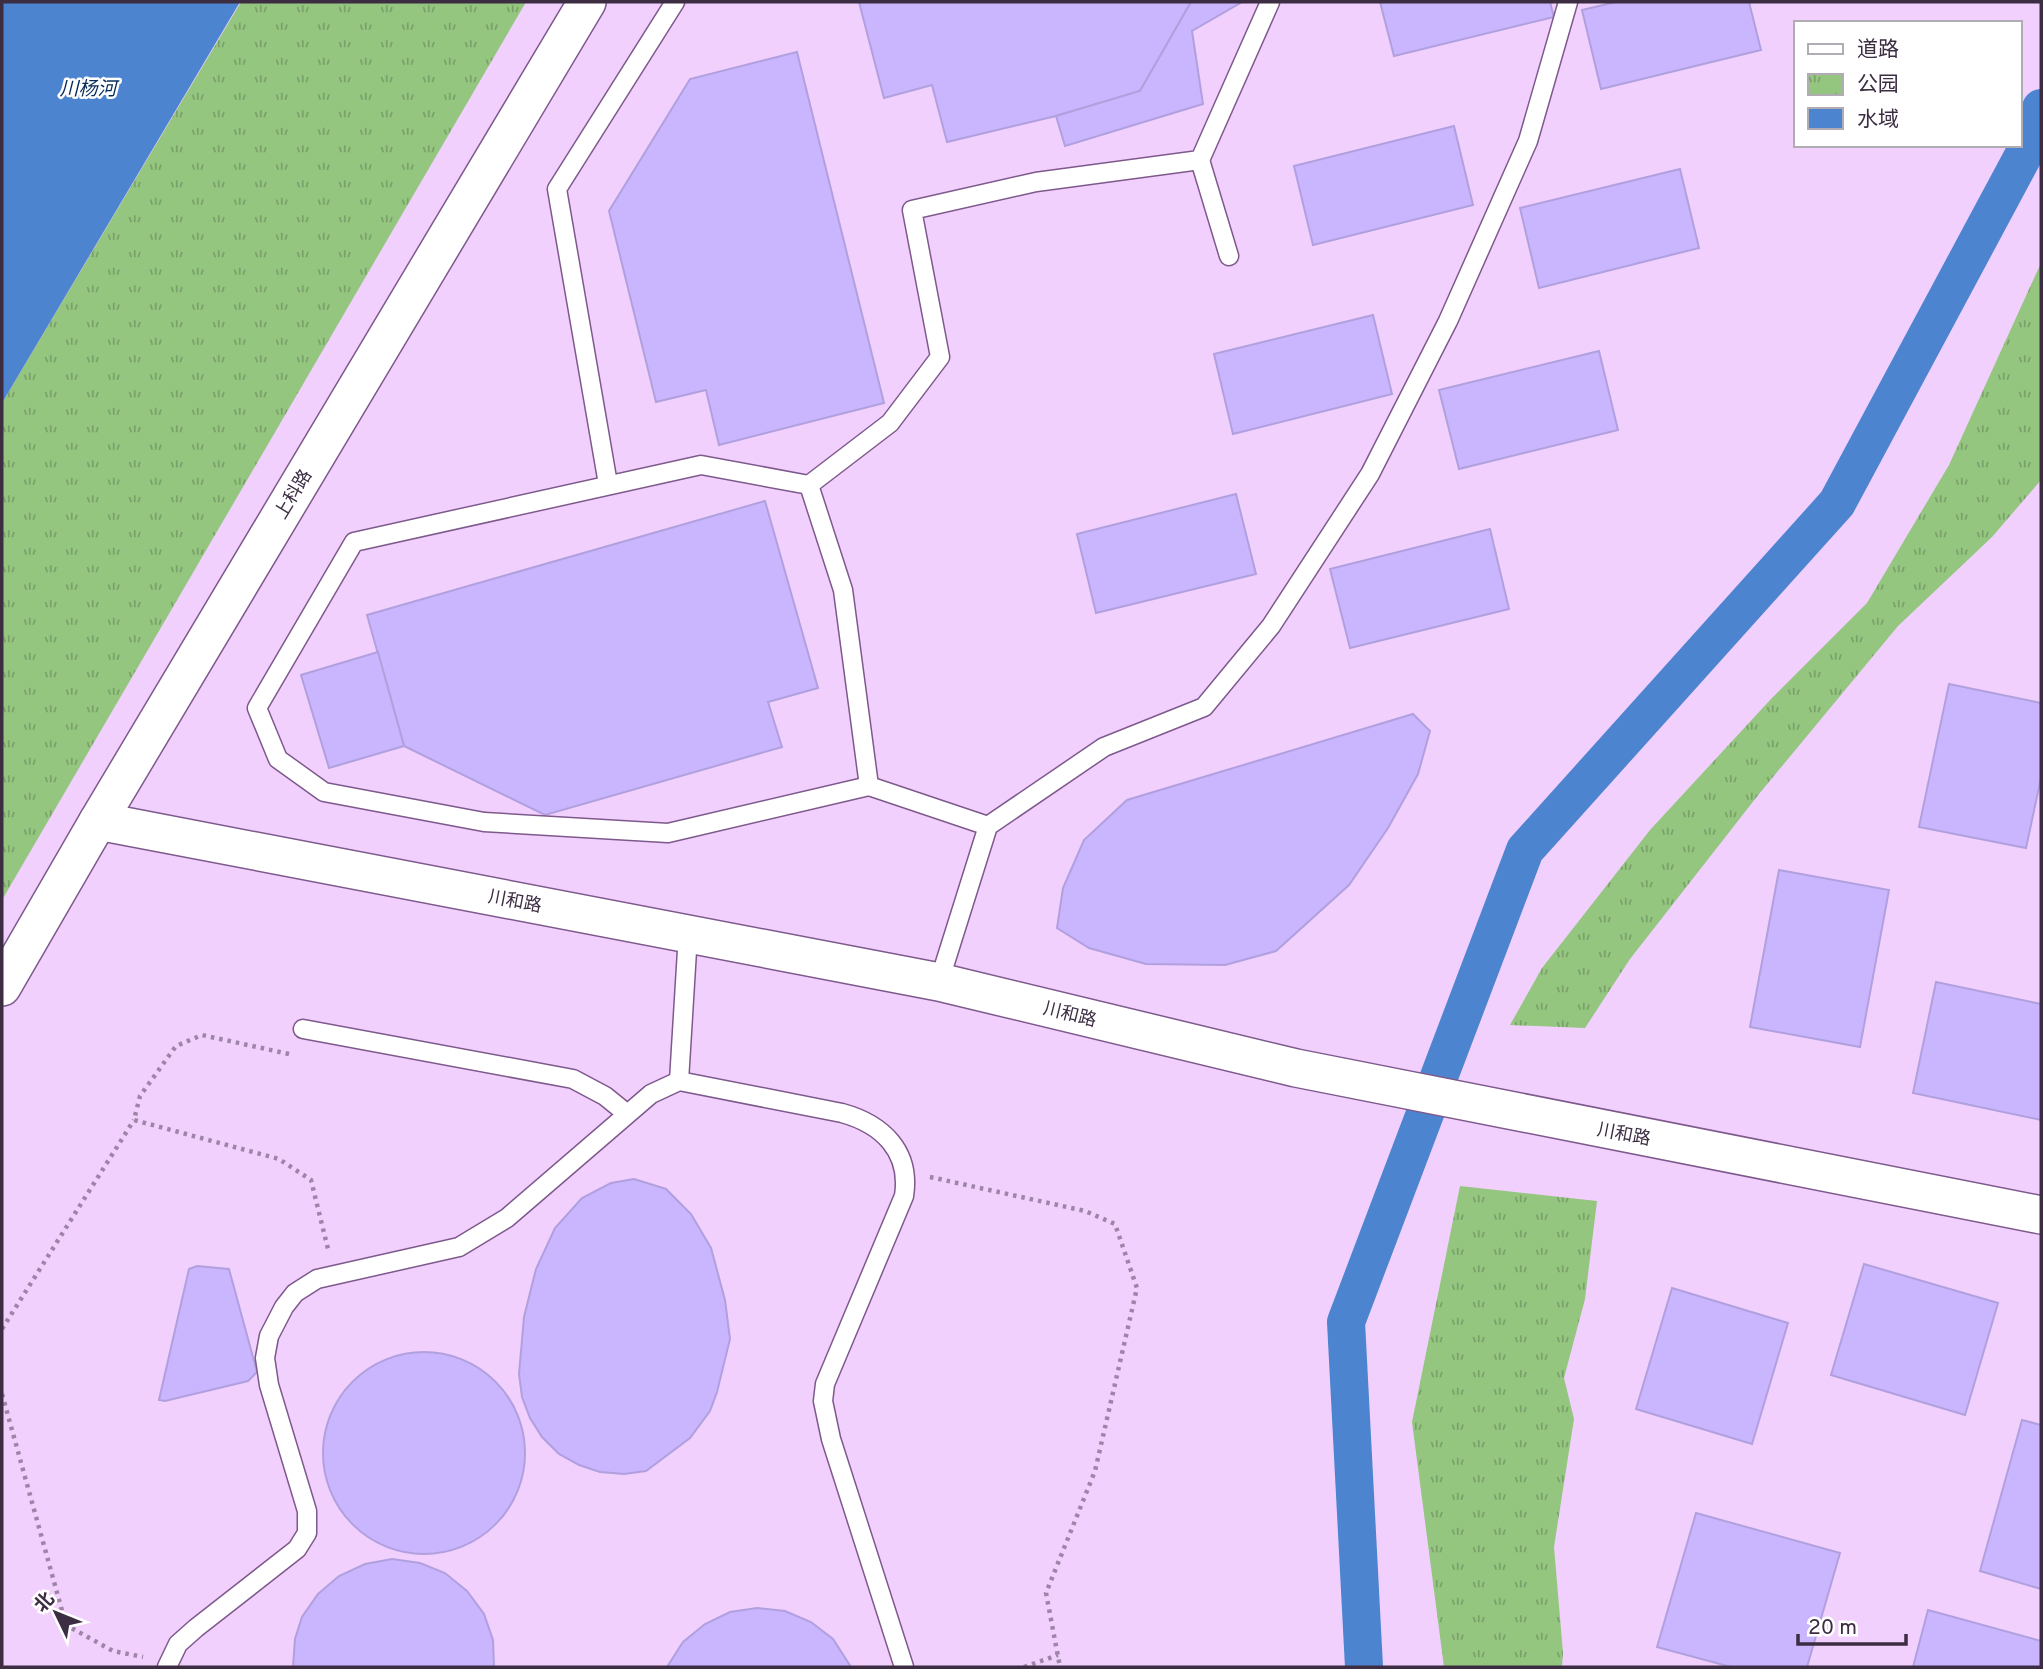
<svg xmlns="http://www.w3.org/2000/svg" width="2043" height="1669" font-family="Overpass,'Noto Sans SC',sans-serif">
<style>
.park{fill:url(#park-tufts)}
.water{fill:#4d84cf}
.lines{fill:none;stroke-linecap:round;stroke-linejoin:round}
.canal{stroke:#4d84cf;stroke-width:38}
.building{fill:#cab6ff;stroke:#b1a0de;stroke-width:2}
.lane-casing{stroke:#7e598c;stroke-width:21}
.street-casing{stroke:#7e598c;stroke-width:40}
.path{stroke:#9e85a8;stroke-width:4.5;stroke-dasharray:3.5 5;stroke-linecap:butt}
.lane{stroke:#fff;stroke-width:18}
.street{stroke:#fff;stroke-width:37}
.labels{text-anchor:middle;stroke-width:5;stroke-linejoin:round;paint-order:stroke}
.street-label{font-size:18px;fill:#3d2d43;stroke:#fff}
.water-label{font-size:19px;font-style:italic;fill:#042a59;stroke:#fff}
</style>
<defs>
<pattern id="park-tufts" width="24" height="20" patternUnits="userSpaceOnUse" patternTransform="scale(1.75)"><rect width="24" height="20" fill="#94c67f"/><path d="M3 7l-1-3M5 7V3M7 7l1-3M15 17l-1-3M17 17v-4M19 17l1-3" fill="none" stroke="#7aa16a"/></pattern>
</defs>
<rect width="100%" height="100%" fill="#f1d0fe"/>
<g class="park">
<polygon points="241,2 526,2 2,900 2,403"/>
<polygon points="2041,263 2041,480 1992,537 1898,626 1759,794 1630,959 1585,1028 1510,1025 1542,968 1650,830 1771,699 1867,603 1949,465"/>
<polygon points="1460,1186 1597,1201 1585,1299 1564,1378 1574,1419 1554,1547 1563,1653 1562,1667 1444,1667 1412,1422"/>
</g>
<polygon class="water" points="2,2 240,2 2,403"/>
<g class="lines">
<polyline class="canal" points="1364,1667 1346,1322 1525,850 1837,503 2037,130 2041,108"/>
</g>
<g class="building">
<polygon points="859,2 1191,2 1140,91 1056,116 947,142 932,85 884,98"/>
<polygon points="1191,2 1242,2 1192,31 1203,104 1065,146 1056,116 1140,91"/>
<polygon points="1380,2 1550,2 1554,17 1394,56"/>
<polygon points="1616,2 1749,2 1761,50 1601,89 1582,10"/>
<polygon points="797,52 884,403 719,445 706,390 656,402 609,211 690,79"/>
<polygon points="1454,126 1473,205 1313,245 1294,166"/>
<polygon points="1680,169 1699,248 1539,288 1520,208"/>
<polygon points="1373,315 1392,394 1233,434 1214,354"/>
<polygon points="1599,351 1618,430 1459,469 1439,390"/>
<polygon points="1236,494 1256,574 1096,613 1077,534"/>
<polygon points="765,501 818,688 768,702 782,747 545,815 404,746 367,615"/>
<polygon points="1490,529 1509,609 1350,648 1330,569"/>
<polygon points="378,652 404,746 329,768 301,675"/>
<polygon points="1949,684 2041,703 2041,778 2026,848 1919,827"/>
<polygon points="1413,714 1430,731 1418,774 1388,828 1349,885 1276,951 1225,965 1146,964 1089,948 1057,928 1063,888 1084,840 1127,800"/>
<polygon points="1779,870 1889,890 1860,1047 1750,1027"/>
<polygon points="1936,982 2041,1004 2041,1120 1913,1093"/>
<polygon points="634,1179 666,1189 691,1214 711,1248 725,1300 730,1339 717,1392 710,1411 690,1438 646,1471 624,1474 600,1472 579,1465 559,1454 542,1437 530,1418 522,1397 519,1374 524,1317 536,1269 555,1228 582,1198 611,1183"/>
<polygon points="1864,1264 1998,1303 1965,1415 1831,1375"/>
<polygon points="197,1266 229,1269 257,1372 248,1381 165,1401 159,1400 189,1269"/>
<polygon points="1672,1288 1788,1323 1752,1444 1636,1409"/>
<circle cx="424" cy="1453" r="101"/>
<polygon points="2022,1420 2041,1425 2041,1589 1980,1571"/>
<polygon points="1696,1513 1840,1553 1807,1667 1731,1667 1657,1647"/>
<polygon points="392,1559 420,1563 445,1573 467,1591 484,1614 493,1640 494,1667 293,1667 295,1639 302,1617 318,1594 339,1576 365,1564"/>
<polygon points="757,1608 785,1611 811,1622 833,1639 851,1667 667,1667 683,1642 705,1624 730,1612"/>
<polygon points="1928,1610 2041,1641 2041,1667 1913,1667"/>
</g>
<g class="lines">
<g class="lane-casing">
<g id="lane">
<polyline points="1200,160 1229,256"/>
<polyline points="608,484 557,189 675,2"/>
<polyline points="809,485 701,465 354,542 257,708 278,759 324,792 484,822 668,833 869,786"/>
<polyline points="988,826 869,786 843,590 809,485 890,423 940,357 912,210 1036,182 1200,160 1270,2"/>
<polyline points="939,982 988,826 1104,747 1204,707 1271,626 1370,474 1448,321 1528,141 1568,2"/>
<polyline points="303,1029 573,1079 605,1096 626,1113"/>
<polyline points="679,1081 688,934"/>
<path d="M167,1667L178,1644L196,1628L297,1549L307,1533V1511L269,1385L265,1358L269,1336L284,1307L295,1293L317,1279L459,1247L507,1218L651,1094L679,1081L842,1113C882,1124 911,1151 904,1196L825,1384L823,1401L831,1439L904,1667"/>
</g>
</g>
<g class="street-casing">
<g id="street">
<polyline points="98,821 939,982 1296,1068 2041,1215"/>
<polyline points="2,987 98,821 587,2"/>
</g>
</g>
<g class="path">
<polyline points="289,1054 202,1035 176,1046 140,1096 134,1120 279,1159 311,1180 328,1249"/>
<polyline points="930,1177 1085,1211 1115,1224 1137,1288 1095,1471 1046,1593 1060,1667"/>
<polyline points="2,1329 134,1120"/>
<polyline points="2,1394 66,1625 113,1651 143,1657"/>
<polyline points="1024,1667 1058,1655"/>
</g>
<use href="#lane" class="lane"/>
<use href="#street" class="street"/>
</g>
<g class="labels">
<g class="street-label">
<text transform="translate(293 494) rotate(-59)" y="6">上科路</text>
<text transform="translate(515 901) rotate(11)" y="6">川和路</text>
<text transform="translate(1070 1014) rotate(14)" y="6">川和路</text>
<text transform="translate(1624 1134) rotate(11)" y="6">川和路</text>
</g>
<g class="water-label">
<text x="88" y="95">川杨河</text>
</g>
</g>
<rect width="2043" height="1669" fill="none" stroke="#3d2d43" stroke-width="7"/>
<rect x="1794" y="21" width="228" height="126" fill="#ffffff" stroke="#b1abb4" stroke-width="2"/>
<rect x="1808" y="44" width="35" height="10" fill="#ffffff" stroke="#b1abb4" stroke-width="2"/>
<text x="1857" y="56" font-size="21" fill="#3d2d43">道路</text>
<rect x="1808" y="74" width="35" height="21" fill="url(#park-tufts)" stroke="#b1abb4" stroke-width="2"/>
<text x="1857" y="91" font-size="21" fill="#3d2d43">公园</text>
<rect x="1808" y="108" width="35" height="21" fill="#4d84cf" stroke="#b1abb4" stroke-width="2"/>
<text x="1857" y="126" font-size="21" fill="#3d2d43">水域</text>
<g transform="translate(56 1613) rotate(313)" stroke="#ffffff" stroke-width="5" paint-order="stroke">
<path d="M0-5L12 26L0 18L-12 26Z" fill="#3d2d43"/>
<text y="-10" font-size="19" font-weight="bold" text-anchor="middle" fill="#3d2d43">北</text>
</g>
<path d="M1798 1634v10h108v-10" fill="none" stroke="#3d2d43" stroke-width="3.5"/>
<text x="1808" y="1634" font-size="21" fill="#3d2d43" stroke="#ffffff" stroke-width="5" paint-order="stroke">20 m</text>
</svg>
